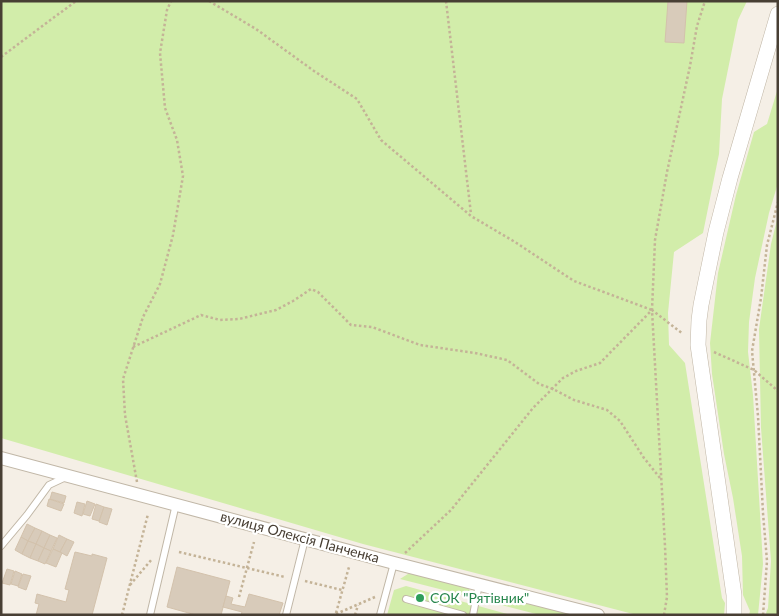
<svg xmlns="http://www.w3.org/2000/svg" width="779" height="616" font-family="Lato,sans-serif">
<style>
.green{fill:#d2edaa}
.building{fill:#d8cbba;stroke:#d3c2ac}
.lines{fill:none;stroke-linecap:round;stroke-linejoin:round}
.service-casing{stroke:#c1b7a7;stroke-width:8}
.minor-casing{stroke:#c1b7a7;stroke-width:14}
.tertiary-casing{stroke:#c1b7a7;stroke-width:16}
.path{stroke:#c4b397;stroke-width:2.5;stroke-dasharray:2.5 2.5;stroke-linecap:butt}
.service{stroke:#fff;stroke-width:6}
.minor{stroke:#fff;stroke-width:12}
.tertiary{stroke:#fff;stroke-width:15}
.leisure-dot{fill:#2e9e5b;stroke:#fff;stroke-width:2}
.labels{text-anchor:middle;stroke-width:4.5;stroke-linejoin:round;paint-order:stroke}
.street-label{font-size:14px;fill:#483f34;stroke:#fff}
.leisure-label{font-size:14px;fill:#27864d;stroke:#fff;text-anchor:start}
</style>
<rect width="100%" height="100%" fill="#f5efe6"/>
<g class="green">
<polygon points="1,1 747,1 738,20 722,99 719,154 703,233 674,252 668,313 669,345 685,363 722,598 725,603 724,615 637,615 363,544 1,438"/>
<polygon points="778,88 778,183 769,213 755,278 749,322 748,352 753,395 763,564 758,615 749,615 750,611 743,595 742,556 733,498 724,454 712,374 710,343 718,273 736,195 754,132 767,124"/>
<polygon points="778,216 778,615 767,615 766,613 768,608 771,561 761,428 759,329 771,244"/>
<polygon points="411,572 469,588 471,597 400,579"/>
<polygon points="406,586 511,615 387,615 394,590"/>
<polygon points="490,593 582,615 540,615 482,600 485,595"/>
</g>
<g class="building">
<polygon points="668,1 687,1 684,43 665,42"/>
<polygon points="52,492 66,496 64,503 50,499"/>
<polygon points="49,499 64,504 61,511 47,506"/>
<polygon points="87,501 95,504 90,516 83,514"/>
<polygon points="77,502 85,504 82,516 74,513"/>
<polygon points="96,504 104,507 99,521 92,519"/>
<polygon points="104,507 112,509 107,525 99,522"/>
<polygon points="27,524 35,528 28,541 21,537"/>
<polygon points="35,528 42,531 36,544 28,541"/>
<polygon points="42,531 50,535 44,548 36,544"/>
<polygon points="50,535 57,538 51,551 44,548"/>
<polygon points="59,535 67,539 60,552 53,549"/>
<polygon points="21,537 28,541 22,554 15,550"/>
<polygon points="67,539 74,542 67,556 60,552"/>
<polygon points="28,541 36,544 30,558 22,554"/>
<polygon points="36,544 44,548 38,561 30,558"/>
<polygon points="44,548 51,551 45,564 38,561"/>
<polygon points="53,549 62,553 56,567 46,563"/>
<polygon points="75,552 92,556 92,554 107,558 92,615 36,615 39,604 35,603 37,594 66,602 69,590 65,589"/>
<polygon points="177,567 230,581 221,615 196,615 167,607"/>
<polygon points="7,569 14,571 10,585 2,583"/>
<polygon points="15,571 22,574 18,586 11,584"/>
<polygon points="23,574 31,576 26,590 18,587"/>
<polygon points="249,594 283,603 279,615 241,615 242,612 223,607 226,596 233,598 231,604 245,607"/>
</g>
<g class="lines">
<g class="service-casing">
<g id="service">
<polyline points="1,546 27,515 49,485 66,477"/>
<polyline points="406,599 463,615"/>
<polyline points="150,615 176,504"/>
<polyline points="286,615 305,539"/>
<polyline points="380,615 394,563"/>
<polyline points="473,615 479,584"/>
</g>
</g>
<g class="minor-casing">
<polyline id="minor" points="1,458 394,563 598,615"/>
</g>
<g class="tertiary-casing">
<polyline id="tertiary" points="734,615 734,595 698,345 699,320 701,305 716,232 730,178 778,14"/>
</g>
<g class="path">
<polyline points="209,1 256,29 314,71 357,99 381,140 471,216 515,242 574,281 652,310"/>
<polyline points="446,1 471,214"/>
<polyline points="1,57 76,1"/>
<polyline points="133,347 201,315 220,320 239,319 276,310 293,301 311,289 318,292 351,325 372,327 420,345 475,353 507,360 539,384 553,389 574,400 607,410 620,421 644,458 660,478"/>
<polyline points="714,352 754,370 778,391"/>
<polyline points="137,482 125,415 123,379 143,317 160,284 173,235 183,176 177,140 165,108 160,53 167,10 171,1"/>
<polyline points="179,552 285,577"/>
<polyline points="405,553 451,510 533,408 563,378 576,371 600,363 652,310 683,334"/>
<polyline points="305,581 342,590"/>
<polyline points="130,585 152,559"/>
<polyline points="239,597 254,542"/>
<polyline points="336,613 349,567"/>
<polyline points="336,614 375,597"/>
<polyline points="122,615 148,514"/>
<polyline points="355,615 358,605"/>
<polyline points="664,615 667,597 665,546 652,310 655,240 667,172 690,66 697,26 705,1"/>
<polyline points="763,615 767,561 763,513 758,416 752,351 761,298 767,245 778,202"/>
</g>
<use href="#service" class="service"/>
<use href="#minor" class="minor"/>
<use href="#tertiary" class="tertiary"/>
</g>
<circle class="leisure-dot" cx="420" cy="598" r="5"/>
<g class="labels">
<g class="street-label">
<text transform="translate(300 537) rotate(15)" y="5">вулиця Олексія Панченка</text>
</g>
<g class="leisure-label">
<text x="430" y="603">СОК "Рятівник"</text>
</g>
</g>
<rect width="779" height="616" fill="none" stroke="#483f34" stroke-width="5"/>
</svg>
